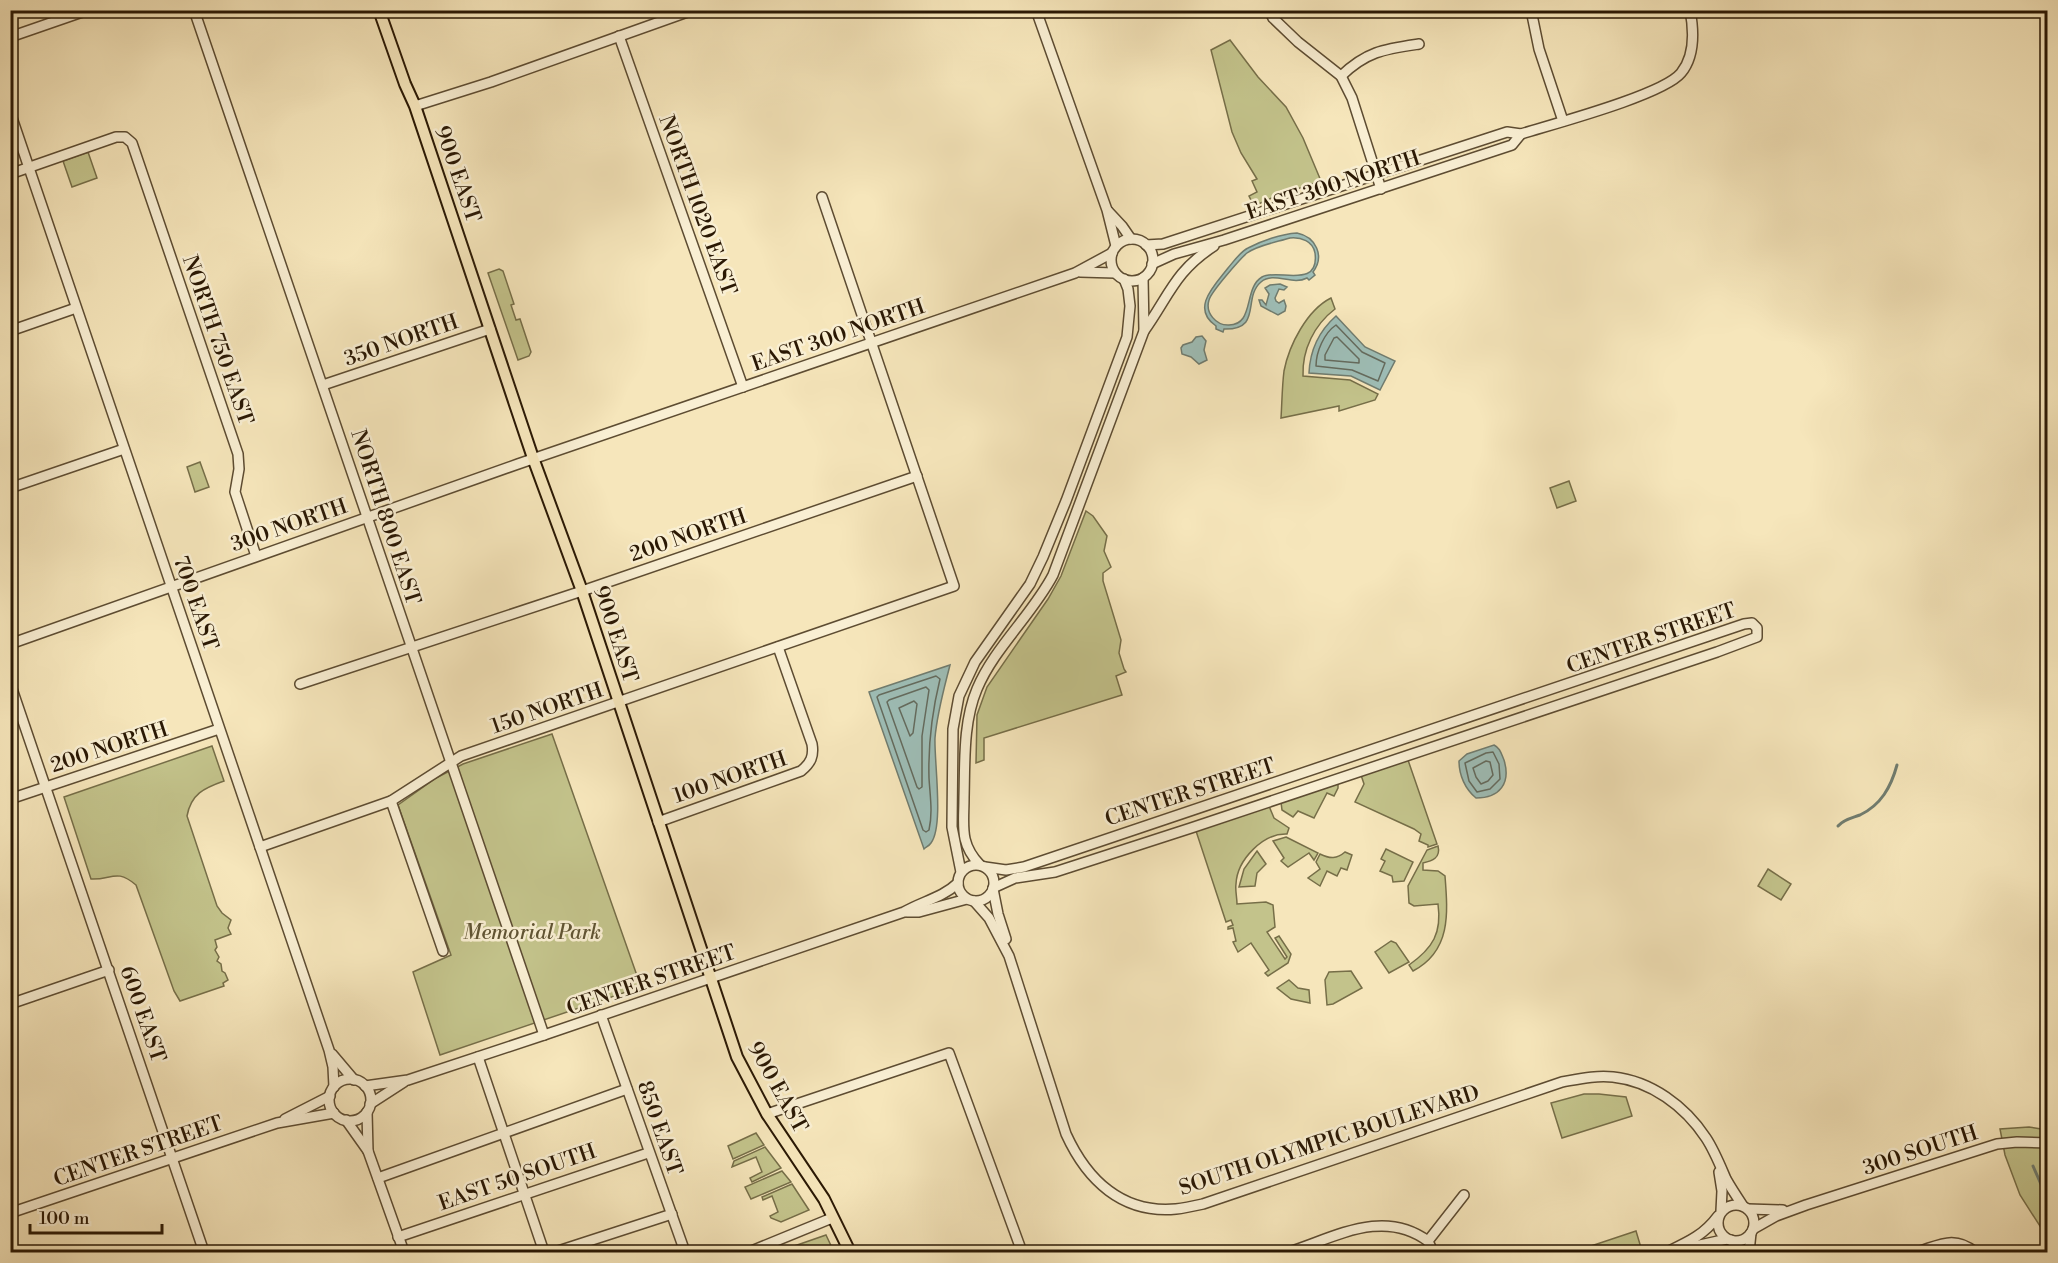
<svg xmlns="http://www.w3.org/2000/svg" width="2058" height="1263" font-family="'Libre Bodoni',serif">
<style>
.green{fill:#c3c38b;stroke:#766e48;stroke-width:1.5}
.water{fill:#9ebeb7;stroke:#707c6f;stroke-width:1.5;fill-rule:evenodd}
.lines{fill:none;stroke-linecap:round;stroke-linejoin:round}
.shore{stroke:#646b5e;stroke-width:1.5}
.stream{stroke:#707c6f;stroke-width:3}
.minor-casing{stroke:#5d4c32;stroke-width:12}
.major-casing{stroke:#2a1804;stroke-width:14}
.minor{stroke:#f9efd3;stroke-width:9}
.major{stroke:#f6e6bb;stroke-width:10}
.labels{text-anchor:middle;stroke-width:5;stroke-linejoin:round;paint-order:stroke}
.street-label{font-size:21px;fill:#2a1804;stroke:#f9efd3}
.park-label{font-size:21px;font-style:italic;fill:#605433;stroke:#f9efd3}
</style>
<rect width="100%" height="100%" fill="#f6e6bb"/>
<filter id="stains"><feTurbulence type="fractalNoise" baseFrequency=".00333" numOctaves="4"/><feColorMatrix values="0 0 0 0 .2 0 0 0 0 .09 0 0 0 0 .02 0 0 0 .5 -.17"/></filter>
<radialGradient id="worn" r=".72"><stop offset=".6" stop-color="#630" stop-opacity="0"/><stop offset="1" stop-color="#630" stop-opacity=".3"/></radialGradient>
<g class="green">
<polygon points="1230,40 1258,77 1286,107 1303,138 1321,181 1276,196 1254,206 1249,196 1257,192 1252,181 1257,179 1241,153 1232,132 1211,50"/>
<polygon points="88,152 97,178 72,187 63,161"/>
<polygon points="499,269 503,271 514,304 511,305 516,320 520,319 531,352 529,356 518,360 488,273"/>
<path d="M1331,298L1335,309C1314,325 1302,350 1303,376L1350,380L1378,394L1375,400L1339,411V406L1281,418C1282,403 1282,387 1284,371C1289,345 1307,310 1331,298Z"/>
<polygon points="200,462 209,487 195,492 187,467"/>
<polygon points="1569,481 1576,501 1557,508 1550,488"/>
<polygon points="1086,511 1093,516 1107,536 1104,551 1111,567 1103,573 1103,581 1121,640 1119,653 1124,669 1126,672 1116,676 1122,695 984,738 984,760 976,763 977,715 987,687 1048,599 1061,576"/>
<polygon points="552,734 641,987 440,1055 413,972 451,955 398,805 436,778 463,764"/>
<path d="M212,746L224,781C204,788 191,794 187,816L217,906L222,913L231,920L228,928L231,934L215,940L217,947L215,950L219,957L217,961L221,964L222,971L225,973L228,980L223,983L224,986L180,1001L174,991L136,885C116,868 112,880 91,879L64,797Z"/>
<polygon points="1408,760 1437,844 1428,847 1428,845 1419,841 1421,834 1414,829 1355,802 1364,784 1361,775"/>
<polygon points="1338,783 1338,788 1334,796 1327,793 1314,818 1298,811 1293,817 1282,810 1281,802"/>
<path d="M1269,806L1274,818L1289,828L1287,834C1263,833 1237,860 1236,884C1235,890 1237,897 1237,904L1266,902L1273,905L1275,927L1267,932L1285,959L1287,957L1275,938L1279,936L1291,954L1288,963L1268,976L1265,973L1269,970L1251,943L1238,952L1233,942L1236,941L1233,928L1228,929V927L1233,925L1231,920L1226,922L1196,831Z"/>
<polygon points="1286,837 1318,853 1314,860 1309,853 1288,867 1281,861 1284,858 1273,841"/>
<path d="M1438,846C1441,858 1432,861 1423,863V870L1438,871L1445,876C1448,914 1451,951 1413,971L1409,965C1433,948 1442,933 1438,904L1414,906L1409,903L1408,886L1427,850Z"/>
<polygon points="1386,849 1413,862 1404,881 1393,882 1392,876 1380,871 1385,861 1381,859"/>
<polygon points="1257,851 1266,864 1257,873 1255,886 1239,887 1244,869"/>
<path d="M1345,852L1352,855L1347,870L1341,868L1337,876L1327,871L1320,886L1308,878L1320,869L1316,862L1320,854C1330,859 1337,859 1345,852Z"/>
<polygon points="1768,869 1791,884 1781,900 1758,886"/>
<polygon points="1391,941 1396,943 1409,962 1389,973 1375,952"/>
<polygon points="1351,971 1362,988 1333,1004 1327,1005 1325,980 1329,972"/>
<polygon points="1289,980 1298,988 1309,990 1310,1003 1291,999 1277,988"/>
<polygon points="1584,1094 1599,1094 1626,1097 1632,1116 1562,1138 1551,1103"/>
<polygon points="2029,1127 2047,1130 2047,1237 2020,1195 2005,1155 2000,1129"/>
<polygon points="756,1133 764,1145 733,1159 728,1146"/>
<polygon points="765,1147 781,1168 752,1182 750,1178 762,1172 756,1157 732,1167 734,1161"/>
<polygon points="782,1171 791,1182 751,1199 745,1187"/>
<polygon points="792,1184 809,1210 781,1222 771,1218 770,1216 778,1212 772,1196 763,1200 762,1197"/>
<polygon points="1636,1231 1642,1251 1573,1252"/>
<polygon points="826,1235 834,1252 777,1252"/>
</g>
<g class="water">
<path d="M1297,233C1316,237 1325,256 1313,272L1315,275L1309,280L1307,278C1292,286 1274,271 1261,282C1242,298 1263,330 1224,329L1223,332L1216,329V326C1190,308 1215,285 1228,268C1234,261 1240,252 1248,248C1261,241 1281,234 1297,233ZM1290,238C1301,237 1313,241 1315,253C1320,290 1277,268 1262,277C1243,288 1255,326 1228,325C1216,325 1205,313 1209,300C1211,292 1240,259 1247,253C1258,245 1277,242 1290,238Z"/>
<polygon points="1280,284 1287,287 1284,290 1279,289 1275,298 1276,301 1279,303 1284,300 1286,306 1285,311 1278,315 1261,306 1259,300 1262,300 1266,305 1269,294 1265,288 1270,285"/>
<path d="M1336,316L1365,347L1395,361L1380,390L1351,376L1309,373C1310,350 1319,331 1336,316Z"/>
<polygon points="1202,336 1206,341 1204,350 1207,360 1199,364 1191,357 1182,354 1181,348 1183,345 1192,342 1196,337"/>
<path d="M950,665C944,689 937,713 935,738C934,761 944,826 931,843C929,846 926,847 924,849L869,692Z"/>
<path d="M1494,745C1500,748 1501,753 1504,760C1511,783 1500,798 1476,798C1465,789 1459,775 1459,761L1467,754Z"/>
</g>
<g class="lines">
<g class="shore">
<path d="M1336,325L1362,352L1385,363L1378,381L1352,370L1316,366C1316,352 1324,333 1336,325Z"/>
<polygon points="1337,337 1359,359 1359,363 1325,360 1325,355 1334,338"/>
<path d="M936,676L940,679C932,712 928,744 929,778C930,796 933,812 929,830L926,832L923,830L877,697L879,695Z"/>
<polygon points="926,687 929,690 922,736 922,787 919,789 917,787 887,702 889,700"/>
<polygon points="914,701 917,704 913,733 910,736 899,708"/>
<polygon points="1493,752 1499,764 1500,779 1490,789 1477,792 1469,781 1465,763 1486,753"/>
<polygon points="1486,761 1490,762 1493,775 1488,781 1481,784 1476,777 1473,768"/>
</g>
<g class="stream">
<path d="M1838,826C1844,819 1852,818 1860,815C1881,805 1891,787 1897,765"/>
<polyline points="2033,1166 2048,1200"/>
</g>
<g class="minor-casing">
<g id="minor">
<path d="M194,10C312,352 425,695 544,1035"/>
<polyline points="1036,10 1107,210 1116,246"/>
<polyline points="1269,10 1273,18 1298,42 1341,76 1352,98 1381,189"/>
<polyline points="1531,10 1539,49 1563,121"/>
<polyline points="619,36 743,387"/>
<polyline points="10,37 88,10"/>
<path d="M1341,76C1367,51 1385,49 1419,44"/>
<polyline points="415,106 491,82 693,10"/>
<polyline points="10,112 329,1050 333,1067 334,1087"/>
<polyline points="10,174 116,137 125,137 132,143 238,454 239,469 235,492 256,556"/>
<polyline points="1108,211 1122,226 1131,239"/>
<circle cx="1132" cy="260" r="21"/>
<path d="M1146,245L1163,244L1507,132L1521,134C1553,124 1663,95 1681,73C1695,56 1694,31 1690,10"/>
<polyline points="1152,264 1174,254 1224,240 1512,145 1521,134"/>
<polyline points="1080,272 1115,273"/>
<polyline points="10,331 76,308"/>
<path d="M1144,331C1169,296 1175,271 1214,246"/>
<polyline points="323,385 490,329"/>
<polyline points="10,488 124,449"/>
<polyline points="10,644 518,464 1075,273 1112,253"/>
<polyline points="10,683 204,1252"/>
<polyline points="300,684 582,591 917,476"/>
<polyline points="10,799 219,729"/>
<polyline points="391,801 443,951"/>
<path d="M658,822L801,771C811,763 814,756 812,744L778,647"/>
<polyline points="260,847 391,801 461,756 954,586 822,197"/>
<circle cx="976" cy="883" r="18"/>
<path d="M980,865C959,843 964,826 964,797C965,762 963,722 977,689C994,648 1032,615 1053,575L1144,331L1143,278"/>
<polyline points="985,867 1006,870 1024,867 1744,624 1752,623 1757,628 1757,637 1717,652 1191,828 1055,872 1015,878 993,888"/>
<polyline points="961,872 952,827 953,729 959,696 975,662 1030,584 1043,557 1066,501 1127,337 1130,306 1128,289 1124,279"/>
<polyline points="993,889 998,914 1006,939"/>
<path d="M974,901L989,918L1009,956L1066,1134C1087,1180 1122,1214 1176,1209C1185,1208 1194,1206 1203,1204L1562,1082C1579,1079 1596,1075 1613,1077C1651,1081 1685,1106 1706,1138C1714,1150 1720,1165 1726,1179C1731,1188 1737,1197 1743,1206"/>
<polyline points="907,912 919,912 967,899"/>
<polyline points="10,1004 109,970"/>
<polyline points="601,1015 685,1252"/>
<polyline points="332,1054 354,1080"/>
<polyline points="478,1057 544,1252"/>
<circle cx="350" cy="1100" r="21"/>
<path d="M365,1086L408,1080L544,1035L904,912C923,901 942,898 958,883"/>
<polyline points="370,1104 404,1082"/>
<polyline points="367,1112 368,1151"/>
<polyline points="767,1114 949,1053 1022,1252"/>
<polyline points="285,1119 330,1096"/>
<polyline points="346,1120 368,1151 404,1252"/>
<polyline points="1719,1172 1722,1191 1721,1211"/>
<polyline points="378,1178 627,1089"/>
<circle cx="1736" cy="1223" r="18"/>
<polyline points="1748,1209 1783,1210"/>
<polyline points="10,1213 277,1123 334,1113"/>
<polyline points="2047,1218 2048,1219"/>
<polyline points="1753,1229 1776,1216 1806,1205 1997,1144 2017,1142 2048,1143"/>
<polyline points="398,1237 648,1153"/>
<polyline points="1731,1240 1741,1252"/>
<polyline points="1428,1241 1464,1195"/>
<polyline points="1428,1241 1433,1252"/>
<polyline points="1682,1249 1727,1239"/>
<polyline points="555,1252 672,1214"/>
<polyline points="749,1252 832,1218"/>
<path d="M1289,1252C1336,1237 1383,1208 1428,1241"/>
<path d="M1667,1252C1688,1242 1704,1235 1718,1216"/>
<polyline points="1749,1252 1751,1233"/>
<path d="M1917,1252C1940,1245 1954,1235 1975,1252"/>
</g>
</g>
<g class="major-casing">
<polyline id="major" points="379,10 405,84 415,106 533,458 582,591 737,1057 767,1114 824,1199 850,1252"/>
</g>
<use href="#minor" class="minor"/>
<use href="#major" class="major"/>
</g>
<g class="labels">
<g class="street-label">
<text transform="translate(458 174) rotate(71)" y="7">900 EAST</text>
<text transform="translate(1333 185) rotate(-18)" y="7">EAST 300 NORTH</text>
<text transform="translate(698 205) rotate(70)" y="7">NORTH 1020 EAST</text>
<text transform="translate(838 335) rotate(-19)" y="7">EAST 300 NORTH</text>
<text transform="translate(218 340) rotate(71)" y="7">NORTH 750 EAST</text>
<text transform="translate(401 340) rotate(-19)" y="7">350 NORTH</text>
<text transform="translate(386 517) rotate(72)" y="7">NORTH 800 EAST</text>
<text transform="translate(289 525) rotate(-19)" y="7">300 NORTH</text>
<text transform="translate(688 535) rotate(-19)" y="7">200 NORTH</text>
<text transform="translate(196 603) rotate(71)" y="7">700 EAST</text>
<text transform="translate(616 634) rotate(72)" y="7">900 EAST</text>
<text transform="translate(1651 638) rotate(-19)" y="7">CENTER STREET</text>
<text transform="translate(547 708) rotate(-19)" y="7">150 NORTH</text>
<text transform="translate(109 747) rotate(-18)" y="7">200 NORTH</text>
<text transform="translate(730 777) rotate(-19)" y="7">100 NORTH</text>
<text transform="translate(1190 792) rotate(-18)" y="7">CENTER STREET</text>
<text transform="translate(651 980) rotate(-19)" y="7">CENTER STREET</text>
<text transform="translate(143 1014) rotate(71)" y="7">600 EAST</text>
<text transform="translate(778 1087) rotate(61)" y="7">900 EAST</text>
<text transform="translate(660 1128) rotate(71)" y="7">850 EAST</text>
<text transform="translate(1329 1140) rotate(-18)" y="7">SOUTH OLYMPIC BOULEVARD</text>
<text transform="translate(1920 1150) rotate(-18)" y="7">300 SOUTH</text>
<text transform="translate(138 1151) rotate(-19)" y="7">CENTER STREET</text>
<text transform="translate(517 1177) rotate(-19)" y="7">EAST 50 SOUTH</text>
</g>
<g class="park-label">
<text x="532" y="939">Memorial Park</text>
</g>
</g>
<rect width="2058" height="1263" fill="none" stroke="#f6e6bb" stroke-width="36"/>
<rect x="12" y="12" width="2034" height="1239" fill="none" stroke="#2a1804" stroke-width="3"/>
<rect x="18" y="18" width="2022" height="1227" fill="none" stroke="#2a1804" stroke-width="1.5"/>
<path d="M30 1224v9h132v-9" fill="none" stroke="#2a1804" stroke-width="3"/>
<text x="39" y="1224" font-size="18" fill="#2a1804" stroke="#f9efd3" stroke-width="4.5" paint-order="stroke">100 m</text>
<rect width="100%" height="100%" filter="url(#stains)"/>
<rect width="100%" height="100%" fill="url(#worn)"/>
</svg>
